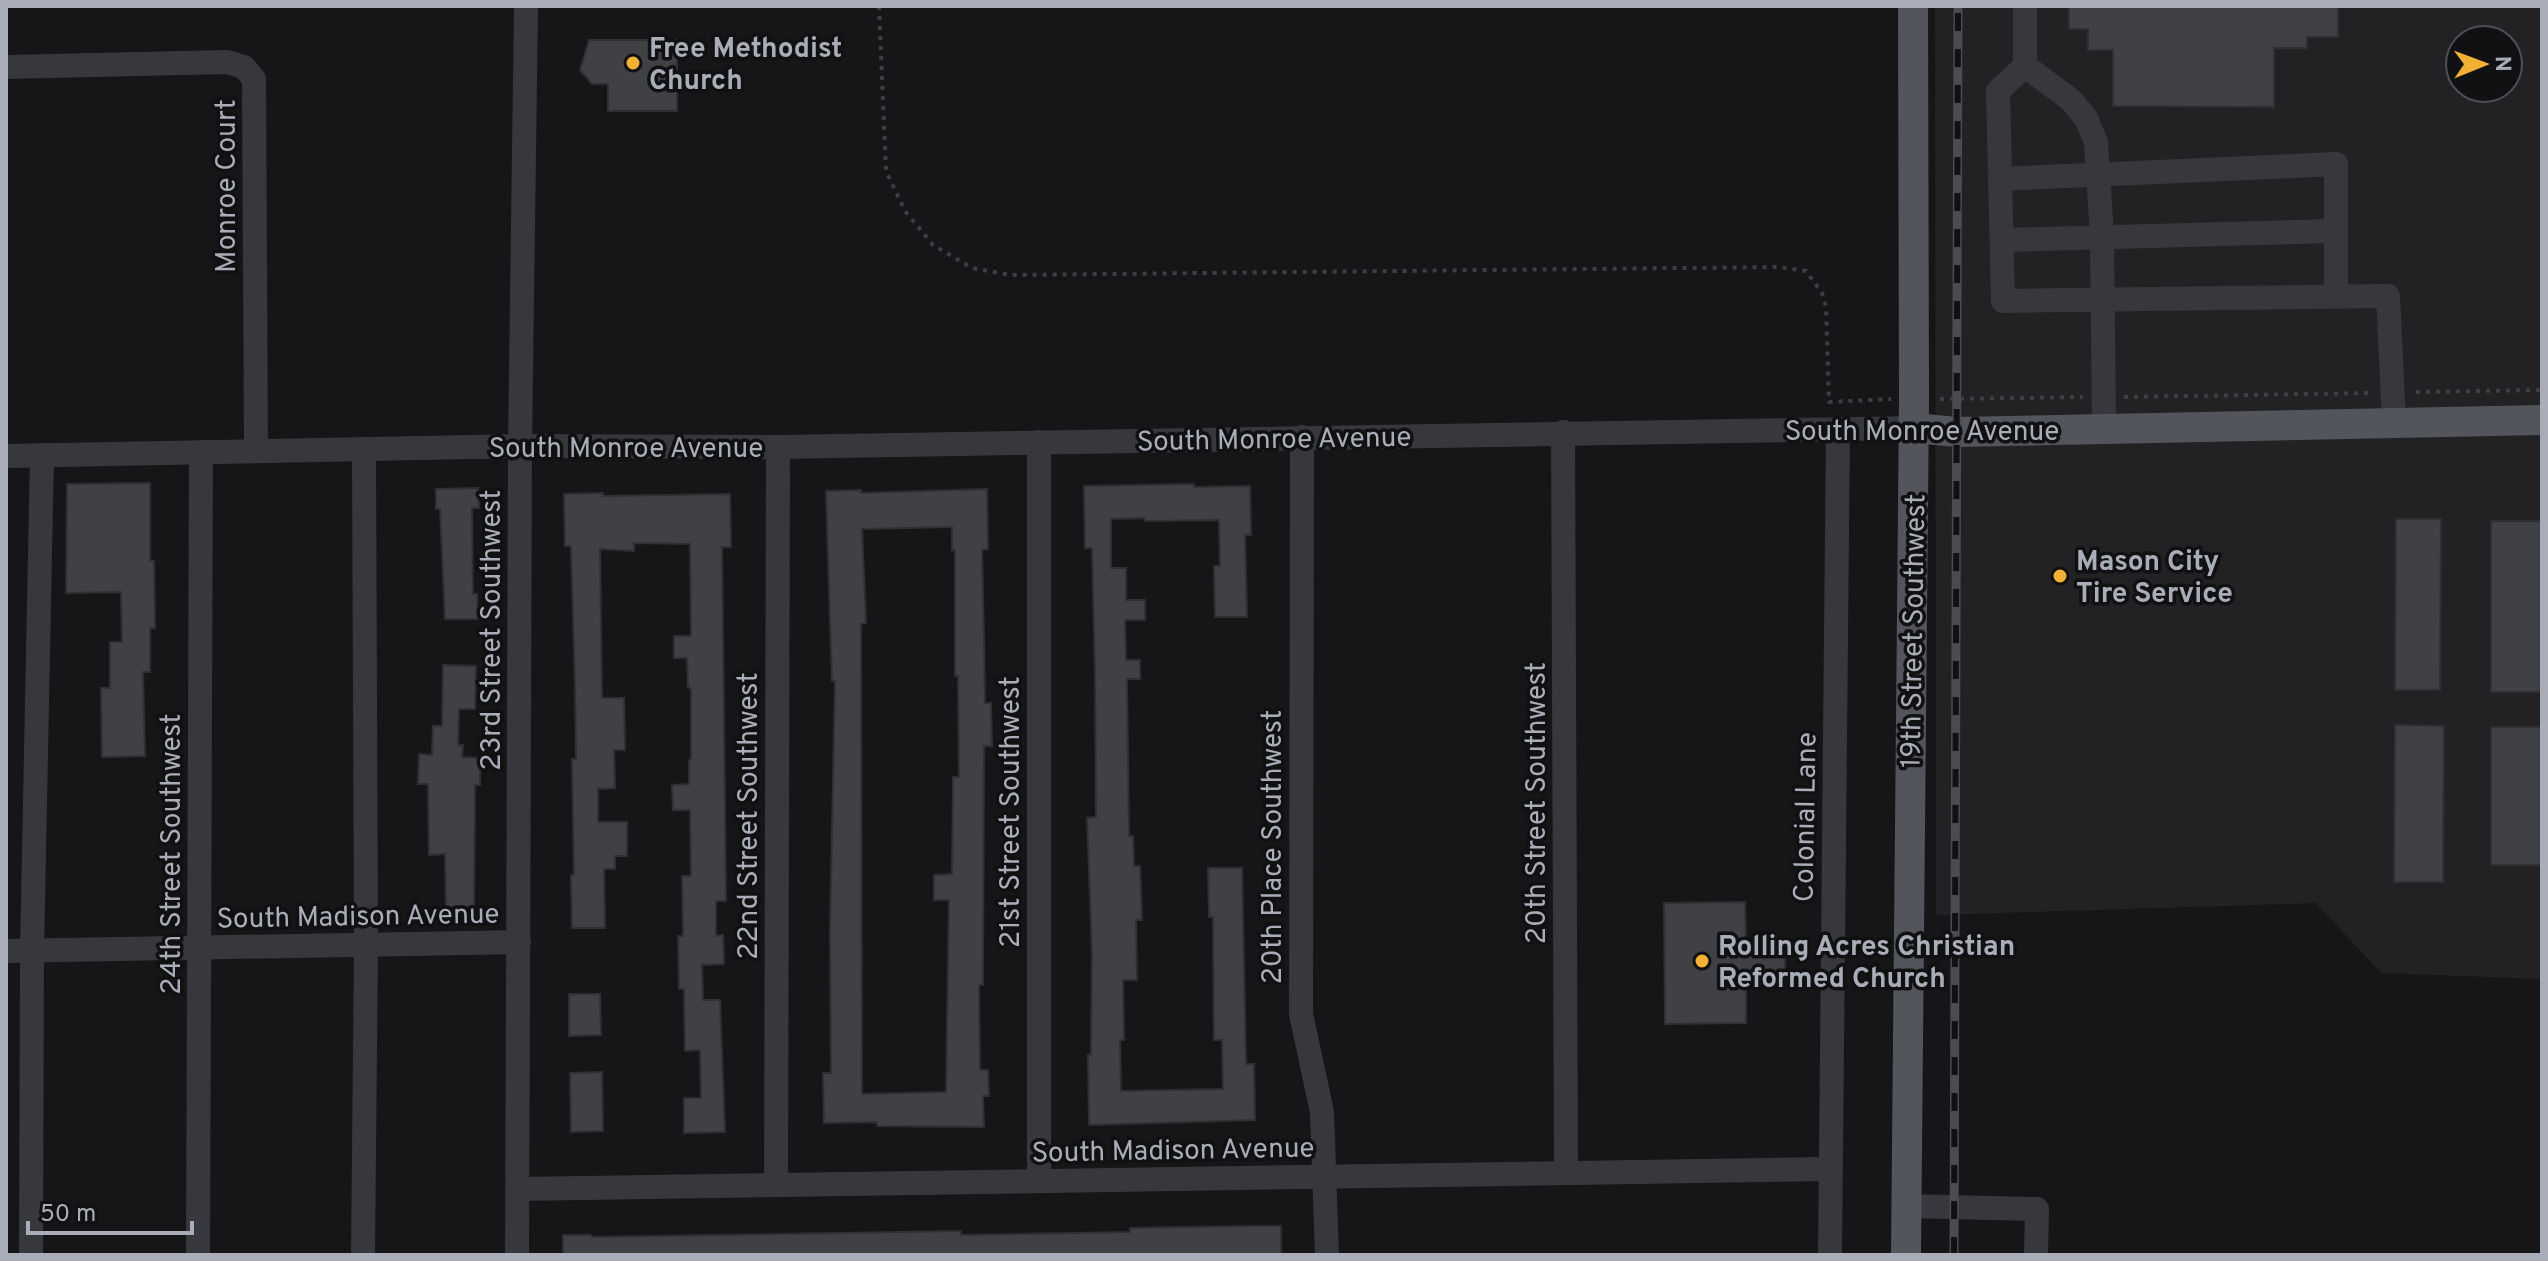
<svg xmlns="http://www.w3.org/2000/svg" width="2548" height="1261" font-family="Overpass,sans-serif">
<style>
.built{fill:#222225;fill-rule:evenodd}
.building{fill:#404145;stroke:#303034;stroke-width:2;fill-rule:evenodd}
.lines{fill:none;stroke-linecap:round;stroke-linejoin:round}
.path{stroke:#3d3f44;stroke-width:4;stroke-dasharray:4 6;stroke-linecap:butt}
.minor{stroke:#37383d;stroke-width:24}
.major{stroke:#53555c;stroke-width:30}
.rail-casing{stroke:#4a4c52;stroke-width:9}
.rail{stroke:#111113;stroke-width:6;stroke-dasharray:18;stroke-linecap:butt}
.poi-dot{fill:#f2b134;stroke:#111113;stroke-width:3}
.labels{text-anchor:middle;stroke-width:7;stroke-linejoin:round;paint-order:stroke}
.poi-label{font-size:28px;font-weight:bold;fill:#a8adb8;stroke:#111113;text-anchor:start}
.street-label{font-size:28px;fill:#a8adb8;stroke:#111113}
</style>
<rect width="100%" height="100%" fill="#161618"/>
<path class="built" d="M1935,6H2542V979L2381,973L2316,903L1936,915ZM2460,40H2508V88H2460Z"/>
<g class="building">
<polygon points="2069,6 2338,6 2338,37 2307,37 2307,48 2274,48 2274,107 2113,106 2113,50 2088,50 2088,29 2069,29"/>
<polygon points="589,40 677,40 677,111 608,111 608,84 592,84 580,70"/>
<polygon points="150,483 150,561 154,561 155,628 150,628 150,672 143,672 145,756 102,757 101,688 110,688 110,642 122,642 121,592 66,593 67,484"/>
<polygon points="1194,484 1194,487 1250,486 1251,535 1245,535 1247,617 1215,617 1214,566 1220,566 1219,520 1145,521 1145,518 1111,519 1111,568 1126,568 1126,600 1145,600 1145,620 1125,620 1126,660 1140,660 1140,679 1127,679 1129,836 1133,836 1134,866 1140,866 1142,920 1136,920 1137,980 1123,980 1124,1040 1120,1040 1121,1091 1223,1089 1222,1040 1214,1040 1213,917 1209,917 1208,868 1242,868 1246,1064 1254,1064 1255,1120 1089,1125 1088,1055 1091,1055 1092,952 1087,818 1096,817 1095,672 1092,548 1085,548 1084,486"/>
<polygon points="478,488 479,508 472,508 473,594 477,594 478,619 445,619 440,509 436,509 436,489"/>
<path d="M987,489L988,549L982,550L984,639L985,703H991L992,746H984L983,985H979L980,1070H988L989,1096H983L984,1127L877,1126V1122L824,1123L823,1073H831L830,931L835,681H832L826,491L861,490V493ZM952,527V550H955V676H958L959,777H953L952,874L934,875V900H949L946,1092L862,1094L861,624L866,623L862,529Z"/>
<polygon points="603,493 603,496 730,494 731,547 722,547 726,901 716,901 716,936 723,935 724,964 702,965 703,1000 720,1000 725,1132 684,1133 684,1098 701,1098 700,1050 685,1051 684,989 679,989 678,936 683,936 682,876 691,876 690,810 673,810 672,785 689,784 689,760 691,760 691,688 688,688 687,658 674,658 674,636 691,636 690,544 634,543 634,551 600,549 602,698 624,698 625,750 614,750 615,788 598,789 598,822 627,822 627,856 615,856 615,869 604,869 605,928 572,928 571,875 574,875 572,759 576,759 575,683 571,546 565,546 564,494"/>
<polygon points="2396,519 2441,519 2440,690 2395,690"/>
<rect x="2491" y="521" width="51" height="171"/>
<polygon points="443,665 476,666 475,709 459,709 458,745 463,745 462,757 480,758 480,785 475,785 474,907 446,907 445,854 429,855 428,784 418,784 419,754 432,755 433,726 442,726"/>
<polygon points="2395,725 2444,726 2443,882 2394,882"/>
<rect x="2491" y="727" width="51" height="138"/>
<polygon points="1745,902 1746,944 1785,944 1785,971 1746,972 1746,1023 1665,1024 1664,903"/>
<polygon points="569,994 600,994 601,1035 569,1036"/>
<polygon points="602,1072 603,1131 571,1132 570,1073"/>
<polygon points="1249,1226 1281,1226 1281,1255 563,1255 563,1235 591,1235 592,1237 961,1231 961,1235 1130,1232 1130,1228"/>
</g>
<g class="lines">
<g class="path">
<polyline points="879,6 886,171 905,211 933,245 972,268 1011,275 1780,267 1806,271 1822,293 1826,307 1829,402 1891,399"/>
<polyline points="2416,392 2542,390"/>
<polyline points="2124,397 2371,393"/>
<polyline points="1940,399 2083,397"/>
</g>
<g class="minor">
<polyline points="2025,6 2025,66 1998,91 2003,301 2388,296 2394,423"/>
<polyline points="2025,66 2071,100 2086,118 2096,142 2102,236 2104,429"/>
<polyline points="6,67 227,62 244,67 254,79 256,451"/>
<polyline points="2000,179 2336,164 2336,296"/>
<polyline points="2002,240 2336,231"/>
<polyline points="1563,432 1566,1173"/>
<polyline points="1302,437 1301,1014 1322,1112 1327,1255"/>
<polyline points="6,456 520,446 778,447 1914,428"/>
<polyline points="6,951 519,942"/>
<polyline points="1039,1181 1039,442"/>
<polyline points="776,1185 778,447"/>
<polyline points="518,1189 1830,1169"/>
<polyline points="1906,1206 2037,1209 2036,1255"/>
<polyline points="31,1255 32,951 42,455"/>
<polyline points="198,1255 201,452"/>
<polyline points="363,1255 366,945 364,449"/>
<polyline points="517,1255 520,446 526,6"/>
<polyline points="1830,1255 1838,429"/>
</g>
<g class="major">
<polyline points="1914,428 1957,432 2542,420"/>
<polyline points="1906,1255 1914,399 1913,6"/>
</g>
<g class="rail-casing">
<polyline id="rail" points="1954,1255 1958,6"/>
</g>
<use href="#rail" class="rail"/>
</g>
<g class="poi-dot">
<circle cx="633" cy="63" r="8"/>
<circle cx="2060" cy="576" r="8"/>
<circle cx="1702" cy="961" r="8"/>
</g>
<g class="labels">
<g class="poi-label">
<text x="649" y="57">Free Methodist<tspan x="649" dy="32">Church</tspan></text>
<text x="2076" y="570">Mason City<tspan x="2076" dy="32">Tire Service</tspan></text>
<text x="1718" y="955">Rolling Acres Christian<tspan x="1718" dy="32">Reformed Church</tspan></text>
</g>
<g class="street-label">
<text transform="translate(225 186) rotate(-90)" y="10">Monroe Court</text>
<text x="1922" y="440">South Monroe Avenue</text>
<text transform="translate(1274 438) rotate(-1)" y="10">South Monroe Avenue</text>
<text x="626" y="457">South Monroe Avenue</text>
<text transform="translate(490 630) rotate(-90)" y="10">23rd Street Southwest</text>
<text transform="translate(1912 631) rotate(-89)" y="10">19th Street Southwest</text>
<text transform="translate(1535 803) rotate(-90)" y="10">20th Street Southwest</text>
<text transform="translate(1009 812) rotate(-90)" y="10">21st Street Southwest</text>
<text transform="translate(747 816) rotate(-90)" y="10">22nd Street Southwest</text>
<text transform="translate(1804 817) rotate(-89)" y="10">Colonial Lane</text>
<text transform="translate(1271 847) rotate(-90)" y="10">20th Place Southwest</text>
<text transform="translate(170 854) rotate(-90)" y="10">24th Street Southwest</text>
<text transform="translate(358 915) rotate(-1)" y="10">South Madison Avenue</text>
<text transform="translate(1173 1149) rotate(-1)" y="10">South Madison Avenue</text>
</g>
</g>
<rect width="2548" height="1261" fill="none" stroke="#a8adb8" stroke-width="16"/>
<g transform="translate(2484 64) rotate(89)"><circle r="38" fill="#111113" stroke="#4d4f55" stroke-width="2"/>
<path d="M0-6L14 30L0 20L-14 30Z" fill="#f2b134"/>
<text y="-12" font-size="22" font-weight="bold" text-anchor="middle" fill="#a8adb8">N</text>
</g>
<path d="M28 1221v12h164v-12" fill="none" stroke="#a8adb8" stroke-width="4"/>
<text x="40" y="1221" font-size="24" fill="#a8adb8" stroke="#111113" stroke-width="6" paint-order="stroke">50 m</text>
</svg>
